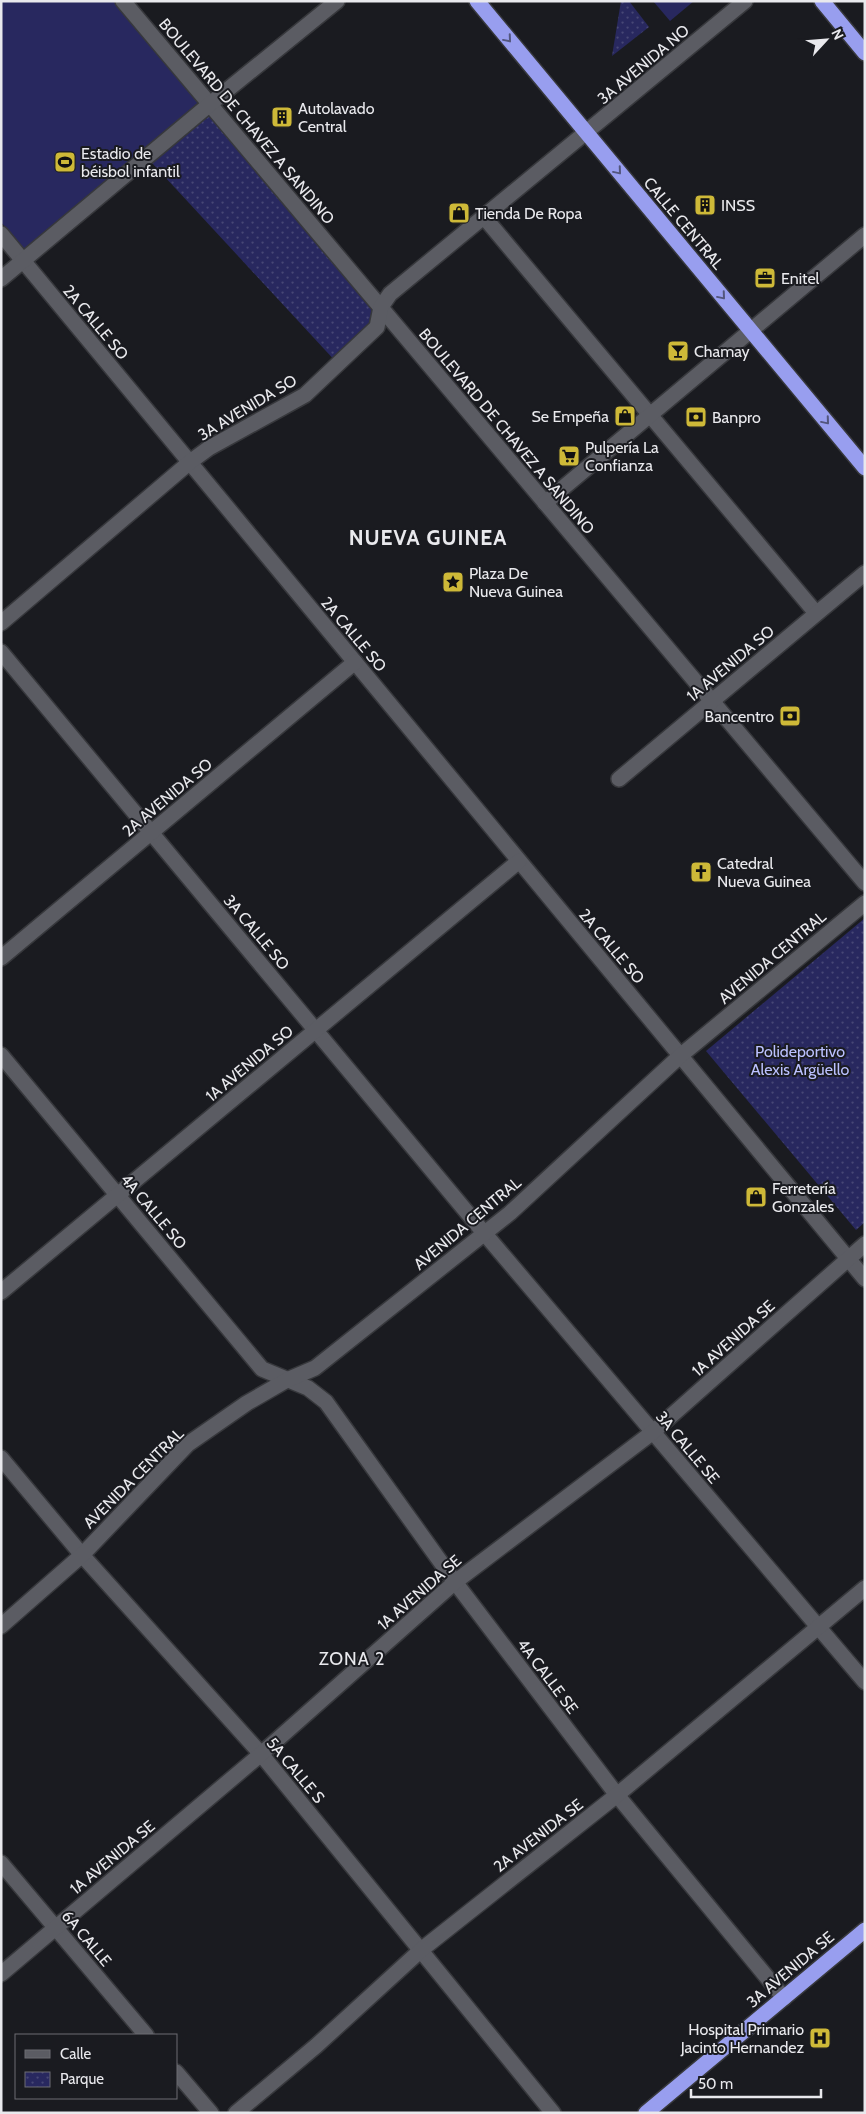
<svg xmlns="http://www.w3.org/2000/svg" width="866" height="2114" font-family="Cabin,sans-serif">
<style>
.green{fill:#28285f}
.park{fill:url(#park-dots)}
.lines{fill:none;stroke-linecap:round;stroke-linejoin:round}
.minor-casing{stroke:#37383c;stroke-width:18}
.highway-casing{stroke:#37383c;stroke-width:18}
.minor{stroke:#5b5c63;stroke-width:15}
.highway{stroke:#989eef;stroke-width:15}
.oneway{stroke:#53567d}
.labels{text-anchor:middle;stroke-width:4;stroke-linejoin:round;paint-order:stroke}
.street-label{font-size:16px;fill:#e9e9ed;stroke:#1a1b20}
.poi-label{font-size:16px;fill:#e9e9ed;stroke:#1a1b20;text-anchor:start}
.park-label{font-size:16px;fill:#bbc1ff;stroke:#1a1b20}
.neighbourhood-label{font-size:18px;letter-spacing:1px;fill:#e9e9ed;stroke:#1a1b20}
.district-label{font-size:21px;font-weight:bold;letter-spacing:1px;fill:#e9e9ed;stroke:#1a1b20}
</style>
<defs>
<pattern id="park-dots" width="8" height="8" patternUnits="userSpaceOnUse" patternTransform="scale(1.25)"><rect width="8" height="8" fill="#28285f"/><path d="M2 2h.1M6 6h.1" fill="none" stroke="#474776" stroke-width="1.8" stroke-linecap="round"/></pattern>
</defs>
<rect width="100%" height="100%" fill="#1a1b20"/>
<g class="green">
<polygon points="1,1 115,1 200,103 24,250 1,222"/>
<polygon points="653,1 694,1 670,21"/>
</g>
<g class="park">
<polygon points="621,1 629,1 649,27 612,56"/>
<polygon points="211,114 370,303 373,320 338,364 152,163"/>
<polygon points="865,918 865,1222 856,1230 706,1051"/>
</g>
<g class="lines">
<g class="minor-casing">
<g id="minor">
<polyline points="123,1 865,883"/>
<polyline points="484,217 816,613"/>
<polyline points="1,234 865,1279"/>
<polyline points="1,279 210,104 337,1"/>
<polyline points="545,503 865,235"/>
<polyline points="1,623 190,462 209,448 305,395 377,327 381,307 390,294 745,1"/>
<polyline points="1,652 485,1234 865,1682"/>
<polyline points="619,779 865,573"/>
<polyline points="1,958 355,662"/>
<polyline points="1,1055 262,1369 308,1388 326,1402 455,1582 617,1795 784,1998"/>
<polyline points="1,1292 519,861"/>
<polyline points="1,1458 82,1555 261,1754 553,2113"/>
<polyline points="1,1626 82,1555 188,1444 247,1403 287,1380 315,1368 510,1213 680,1056 865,903"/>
<polyline points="1,1863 146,2035"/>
<polyline points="1,1974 261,1754 455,1582 653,1432 865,1244"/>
<polyline points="176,2072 211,2113"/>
<polyline points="236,2113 316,2046 421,1950 617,1795 865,1588"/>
</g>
</g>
<g class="highway-casing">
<g id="highway">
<polyline points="477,1 865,468"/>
<polyline points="822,1 865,53"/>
<polyline points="646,2113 865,1930"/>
</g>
</g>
<use href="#minor" class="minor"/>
<use href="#highway" class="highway"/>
</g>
<defs><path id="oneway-chevron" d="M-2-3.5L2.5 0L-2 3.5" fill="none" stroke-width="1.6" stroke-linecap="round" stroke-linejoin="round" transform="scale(1.25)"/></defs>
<g class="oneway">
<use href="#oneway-chevron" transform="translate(508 39) rotate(50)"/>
<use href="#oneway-chevron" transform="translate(618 171) rotate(50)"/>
<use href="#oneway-chevron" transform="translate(722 296) rotate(50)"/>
<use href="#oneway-chevron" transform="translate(826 421) rotate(50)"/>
</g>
<defs>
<g id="building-square" transform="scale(1.125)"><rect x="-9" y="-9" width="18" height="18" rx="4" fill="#ceb938" stroke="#1a1b20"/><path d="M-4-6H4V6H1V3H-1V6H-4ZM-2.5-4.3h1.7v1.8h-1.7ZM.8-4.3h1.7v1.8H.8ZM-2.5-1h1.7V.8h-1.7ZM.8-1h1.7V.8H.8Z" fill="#111"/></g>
<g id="stadium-square" transform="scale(1.125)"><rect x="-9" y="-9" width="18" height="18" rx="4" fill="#ceb938" stroke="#1a1b20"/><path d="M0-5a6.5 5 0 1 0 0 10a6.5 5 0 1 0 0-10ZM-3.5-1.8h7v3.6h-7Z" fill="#111"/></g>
<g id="shop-square" transform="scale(1.125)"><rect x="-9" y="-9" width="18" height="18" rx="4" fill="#ceb938" stroke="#1a1b20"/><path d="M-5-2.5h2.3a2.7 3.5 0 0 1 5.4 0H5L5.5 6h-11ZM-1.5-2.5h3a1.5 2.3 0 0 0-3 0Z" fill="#111"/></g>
<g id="office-square" transform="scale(1.125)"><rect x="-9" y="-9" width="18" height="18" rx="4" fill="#ceb938" stroke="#1a1b20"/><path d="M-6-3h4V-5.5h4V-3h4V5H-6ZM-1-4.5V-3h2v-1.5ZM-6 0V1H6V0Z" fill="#111"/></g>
<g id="bar-square" transform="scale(1.125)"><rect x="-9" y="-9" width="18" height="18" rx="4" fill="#ceb938" stroke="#1a1b20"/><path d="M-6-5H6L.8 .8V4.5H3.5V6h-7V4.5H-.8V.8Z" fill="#111"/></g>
<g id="bank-square" transform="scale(1.125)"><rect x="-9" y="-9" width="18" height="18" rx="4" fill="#ceb938" stroke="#1a1b20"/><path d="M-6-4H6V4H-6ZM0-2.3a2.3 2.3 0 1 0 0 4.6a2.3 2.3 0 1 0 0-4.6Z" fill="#111"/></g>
<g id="supermarket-square" transform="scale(1.125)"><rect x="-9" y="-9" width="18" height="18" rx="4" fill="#ceb938" stroke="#1a1b20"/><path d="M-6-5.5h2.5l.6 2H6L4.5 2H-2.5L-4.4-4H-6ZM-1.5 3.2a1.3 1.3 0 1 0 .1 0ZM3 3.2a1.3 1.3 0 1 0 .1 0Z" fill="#111"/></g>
<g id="sight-square" transform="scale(1.125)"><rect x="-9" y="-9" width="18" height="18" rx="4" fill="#ceb938" stroke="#1a1b20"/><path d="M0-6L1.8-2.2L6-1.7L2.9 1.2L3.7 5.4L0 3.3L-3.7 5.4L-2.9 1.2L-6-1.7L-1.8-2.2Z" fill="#111"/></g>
<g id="church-square" transform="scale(1.125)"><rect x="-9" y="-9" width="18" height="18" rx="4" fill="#ceb938" stroke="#1a1b20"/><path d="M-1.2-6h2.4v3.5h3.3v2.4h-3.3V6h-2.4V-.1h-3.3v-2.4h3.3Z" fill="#111"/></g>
<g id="hospital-square" transform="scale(1.125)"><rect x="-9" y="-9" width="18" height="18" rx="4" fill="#ceb938" stroke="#1a1b20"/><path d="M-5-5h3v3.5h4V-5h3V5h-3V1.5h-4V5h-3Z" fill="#111"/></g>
</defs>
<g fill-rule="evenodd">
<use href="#building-square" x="282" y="117"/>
<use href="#stadium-square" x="65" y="162"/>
<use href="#building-square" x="705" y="205"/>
<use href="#shop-square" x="459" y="213"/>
<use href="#office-square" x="765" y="278"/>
<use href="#bar-square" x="678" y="351"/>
<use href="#shop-square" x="625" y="416"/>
<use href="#bank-square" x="696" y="417"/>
<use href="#supermarket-square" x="569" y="456"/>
<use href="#sight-square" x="453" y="582"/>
<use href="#bank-square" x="790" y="716"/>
<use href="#church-square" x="701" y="872"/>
<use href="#shop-square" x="756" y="1197"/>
<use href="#hospital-square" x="820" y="2038"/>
</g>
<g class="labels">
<g class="street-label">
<text transform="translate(643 64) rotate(-40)" y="6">3A AVENIDA NO</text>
<text transform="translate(247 121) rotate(50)" y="6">BOULEVARD DE CHAVEZ A SANDINO</text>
<text transform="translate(684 223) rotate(50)" y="6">CALLE CENTRAL</text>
<text transform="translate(96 322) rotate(50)" y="6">2A CALLE SO</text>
<text transform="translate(247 407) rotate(-31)" y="6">3A AVENIDA SO</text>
<text transform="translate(507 431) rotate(50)" y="6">BOULEVARD DE CHAVEZ A SANDINO</text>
<text transform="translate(354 634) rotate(50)" y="6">2A CALLE SO</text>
<text transform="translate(730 663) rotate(-40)" y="6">1A AVENIDA SO</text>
<text transform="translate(167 797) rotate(-40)" y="6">2A AVENIDA SO</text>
<text transform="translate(257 932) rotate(50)" y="6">3A CALLE SO</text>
<text transform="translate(612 946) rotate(50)" y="6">2A CALLE SO</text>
<text transform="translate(772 957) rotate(-40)" y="6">AVENIDA CENTRAL</text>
<text transform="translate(249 1063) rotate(-40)" y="6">1A AVENIDA SO</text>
<text transform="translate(154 1211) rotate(50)" y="6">4A CALLE SO</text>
<text transform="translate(467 1223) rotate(-40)" y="6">AVENIDA CENTRAL</text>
<text transform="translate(733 1338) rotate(-42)" y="6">1A AVENIDA SE</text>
<text transform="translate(688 1447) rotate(50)" y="6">3A CALLE SE</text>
<text transform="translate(133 1478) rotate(-45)" y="6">AVENIDA CENTRAL</text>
<text transform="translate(419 1592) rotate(-41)" y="6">1A AVENIDA SE</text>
<text transform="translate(548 1676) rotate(53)" y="6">4A CALLE SE</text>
<text transform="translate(296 1770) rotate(50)" y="6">5A CALLE S</text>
<text transform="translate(538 1835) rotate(-38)" y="6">2A AVENIDA SE</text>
<text transform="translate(112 1857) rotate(-40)" y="6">1A AVENIDA SE</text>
<text transform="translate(87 1938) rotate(50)" y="6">6A CALLE</text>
<text transform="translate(790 1969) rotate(-40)" y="6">3A AVENIDA SE</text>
</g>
<g class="poi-label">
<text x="298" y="114">Autolavado<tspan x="298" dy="18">Central</tspan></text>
<text x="81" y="159">Estadio de<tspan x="81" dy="18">béisbol infantil</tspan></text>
<text x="721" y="211">INSS</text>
<text x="475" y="219">Tienda De Ropa</text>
<text x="781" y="284">Enitel</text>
<text x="694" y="357">Chamay</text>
<text x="609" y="422" text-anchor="end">Se Empeña</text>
<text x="712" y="423">Banpro</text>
<text x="585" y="453">Pulpería La<tspan x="585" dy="18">Confianza</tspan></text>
<text x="469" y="579">Plaza De<tspan x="469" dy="18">Nueva Guinea</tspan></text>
<text x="774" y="722" text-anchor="end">Bancentro</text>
<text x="717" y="869">Catedral<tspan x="717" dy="18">Nueva Guinea</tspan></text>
<text x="772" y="1194">Ferretería<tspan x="772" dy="18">Gonzales</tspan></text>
<text x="804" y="2035" text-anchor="end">Hospital Primario<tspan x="804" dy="18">Jacinto Hernandez</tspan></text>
</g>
<g class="park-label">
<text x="800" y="1057">Polideportivo<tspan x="800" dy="18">Alexis Argüello</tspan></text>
</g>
<g class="neighbourhood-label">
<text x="352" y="1665">ZONA 2</text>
</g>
<g class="district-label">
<text x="428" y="545">NUEVA GUINEA</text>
</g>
</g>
<rect width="866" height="2114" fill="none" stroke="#e9e9ed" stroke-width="5"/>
<rect x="15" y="2034" width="162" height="65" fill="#1a1b20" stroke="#6d6d72"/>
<rect x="25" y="2050" width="25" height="8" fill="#5b5c63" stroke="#6d6d72"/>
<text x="60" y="2059" font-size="15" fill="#e9e9ed">Calle</text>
<rect x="25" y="2072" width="25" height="15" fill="url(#park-dots)" stroke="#6d6d72"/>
<text x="60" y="2084" font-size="15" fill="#e9e9ed">Parque</text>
<g transform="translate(826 40) rotate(64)" stroke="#1a1b20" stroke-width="4" paint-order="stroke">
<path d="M0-4L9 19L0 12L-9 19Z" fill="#e9e9ed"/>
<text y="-8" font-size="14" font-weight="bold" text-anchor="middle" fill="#e9e9ed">N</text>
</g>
<path d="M691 2089v8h130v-8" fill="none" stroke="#e9e9ed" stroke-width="2.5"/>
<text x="698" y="2089" font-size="15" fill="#e9e9ed" stroke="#1a1b20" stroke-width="4" paint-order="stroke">50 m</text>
</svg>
